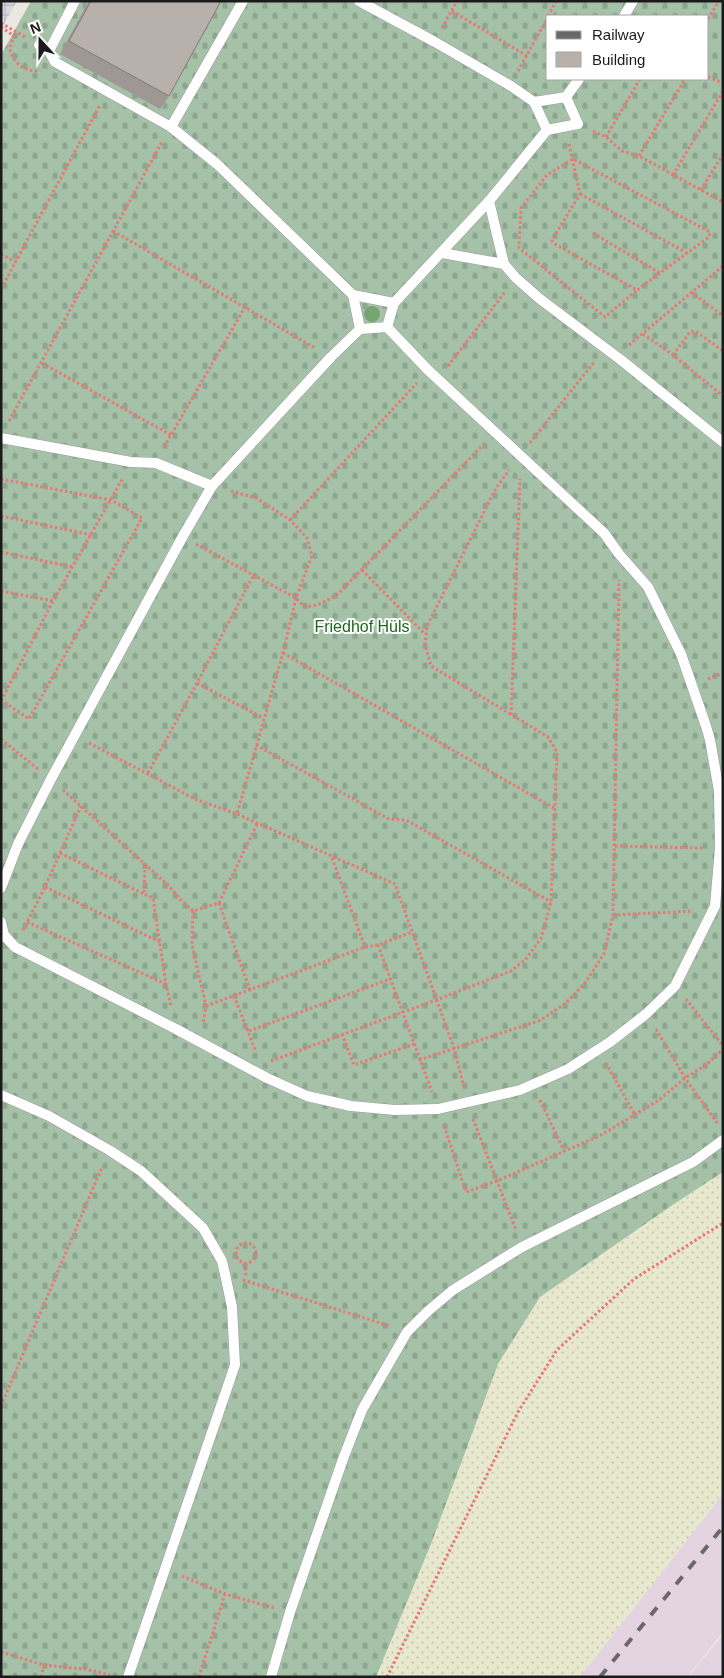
<svg xmlns="http://www.w3.org/2000/svg" width="724" height="1678" font-family="Helvetica,sans-serif">
<style>
.industrial{fill:#e4d4e2}
.farmland{fill:url(#farmland-dots)}
.cemetery{fill:url(#cemetery-stones);fill-rule:evenodd}
.plaza{fill:url(#plaza-grid)}
.lines{fill:none;stroke-linecap:round;stroke-linejoin:round}
.service-casing{stroke:#9c9c9c;stroke-width:11}
.path{stroke:#e97774;stroke-width:3;stroke-dasharray:2.5 2.5;stroke-linecap:butt}
.service{stroke:#fff;stroke-width:10}
.rail{stroke:#696969;stroke-width:4;stroke-dasharray:10 10;stroke-linecap:butt}
.tree{fill:#76a372}
.wall{fill:#9e9793}
.building{fill:#b8b0ab;stroke:#817b78}
.labels{text-anchor:middle;stroke-width:4;stroke-linejoin:round;paint-order:stroke}
.park-label{font-size:16px;fill:#166b17;stroke:#fff}
</style>
<defs>
<pattern id="farmland-dots" width="8" height="8" patternUnits="userSpaceOnUse" patternTransform="scale(1.25)"><rect width="8" height="8" fill="#e8e8ce"/><path d="M2 2h.1M6 6h.1" fill="none" stroke="#c6c6b0" stroke-width="1.8" stroke-linecap="round"/></pattern>
<pattern id="cemetery-stones" width="16" height="16" patternUnits="userSpaceOnUse" patternTransform="scale(1.25)"><rect width="16" height="16" fill="#a5c1a7"/><path d="M2 7V4a2 2 0 0 1 4 0v3zM10 15v-3a2 2 0 0 1 4 0v3z" fill="#8da58f"/></pattern>
<pattern id="plaza-grid" width="8" height="8" patternUnits="userSpaceOnUse" patternTransform="scale(1.25)"><rect width="8" height="8" fill="#d6d7e1"/><path d="M0 4h8M4 0v8" fill="none" stroke="#b7b8c0"/></pattern>
</defs>
<rect width="100%" height="100%" fill="#ebe7e1"/>
<g class="industrial">
<polygon points="723,1494 723,1632 687,1677 580,1677"/>
<polygon points="723,1635 723,1677 688,1677"/>
</g>
<polygon class="farmland" points="723,1172 723,1494 580,1677 376,1677 431,1544 498,1364 540,1297 674,1204"/>
<path class="cemetery" d="M31,1H723V1172L674,1204L540,1297L498,1364L431,1544L376,1677H1V55ZM548,16H708V79H548Z"/>
<polygon class="plaza" points="1,1 17,1 1,30"/>
<g class="lines">
<g class="service-casing">
<g id="service">
<polyline points="359,1 435,42 511,86 534,102 547,130"/>
<polyline points="624,16 633,1"/>
<polyline points="39,45 49,51 55,62 171,127 217,164 353,295"/>
<polyline points="49,51 75,1"/>
<polyline points="534,102 566,97"/>
<polyline points="171,127 243,1"/>
<polyline points="489,201 504,264 516,278 540,299 621,360 723,442"/>
<polyline points="442,253 504,264"/>
<polyline points="360,329 353,295 394,303"/>
<polyline points="1,438 131,462 156,463 212,486"/>
<polyline points="1,888 18,844 51,779 183,536 212,486 331,357 360,329 387,327 394,303 489,201 547,130 578,124 566,97 579,79"/>
<polyline points="1,922 4,935 1,937"/>
<polyline points="4,935 15,947 176,1029 267,1078 307,1096 351,1106 395,1110 438,1109 520,1090 568,1069 610,1042 646,1014 675,986 715,906 720,848 719,791 710,740 706,726 681,654 648,587 619,554 604,533 428,370 387,327"/>
<polyline points="1,1095 49,1116 109,1150 141,1171 203,1228 222,1261 225,1274 232,1307 235,1365 128,1677"/>
<polyline points="271,1677 290,1612 343,1459 362,1410 407,1332 428,1311 453,1290 522,1247 693,1162 723,1140"/>
</g>
</g>
<g class="path">
<polyline points="452,11 527,56"/>
<polyline points="548,16 556,1"/>
<polyline points="708,19 719,1"/>
<polyline points="1,23 25,37"/>
<path d="M1,27L14,36C13,40 10,45 10,48C11,62 27,74 40,70"/>
<polyline points="442,28 457,1"/>
<polyline points="518,71 548,17"/>
<polyline points="708,77 723,83"/>
<polyline points="593,131 606,137 622,151 639,156 723,202"/>
<polyline points="606,137 640,79"/>
<polyline points="569,144 580,194 552,240 553,243 637,290 709,237 710,232 573,159 547,175 521,208 519,248 605,317 637,290"/>
<polyline points="639,156 685,79"/>
<polyline points="673,175 723,91"/>
<polyline points="701,190 723,154"/>
<polyline points="580,194 687,253"/>
<polyline points="113,231 315,348"/>
<polyline points="593,233 660,273"/>
<polyline points="1,254 16,262"/>
<polyline points="1,289 100,105"/>
<polyline points="691,292 723,316"/>
<polyline points="643,334 673,355 723,396"/>
<polyline points="629,345 723,266"/>
<polyline points="673,355 690,332 695,331 723,351"/>
<polyline points="42,363 171,435"/>
<polyline points="448,366 505,292"/>
<polyline points="9,421 162,142"/>
<polyline points="530,443 594,362"/>
<polyline points="164,447 245,307"/>
<polyline points="1,479 111,500 142,518 29,719 1,700"/>
<polyline points="231,491 256,498 290,520 307,538 312,556 296,598 283,653 237,814"/>
<polyline points="1,516 92,535"/>
<polyline points="290,520 417,383"/>
<polyline points="196,544 296,598 305,607 317,605 336,596 484,444"/>
<polyline points="1,552 73,567"/>
<polyline points="362,570 425,634"/>
<polyline points="1,591 53,601"/>
<polyline points="283,653 554,808"/>
<polyline points="708,679 723,673"/>
<polyline points="197,683 263,718"/>
<polyline points="1,701 53,601 123,478"/>
<polyline points="511,715 520,479"/>
<polyline points="1,739 38,769"/>
<polyline points="89,743 195,799 237,814 395,884 454,1048 464,1087"/>
<polyline points="256,745 389,819 406,820 551,902"/>
<polyline points="148,773 197,683 253,576"/>
<polyline points="63,790 169,886 180,899 193,911 219,903 257,824"/>
<polyline points="615,846 702,848"/>
<polyline points="60,853 144,894"/>
<polyline points="332,858 365,947"/>
<polyline points="145,865 144,894 153,898 166,985 171,1006"/>
<polyline points="45,887 160,942"/>
<polyline points="219,903 250,990"/>
<polyline points="193,911 192,945 206,1006 203,1023"/>
<polyline points="613,915 693,911"/>
<polyline points="27,922 166,984"/>
<polyline points="23,930 45,887 81,806"/>
<polyline points="378,945 432,1092"/>
<polyline points="234,996 256,1052"/>
<polyline points="686,999 723,1046"/>
<polyline points="206,1006 365,947 378,945 412,932"/>
<polyline points="656,1029 685,1078 718,1124"/>
<polyline points="249,1031 390,979"/>
<polyline points="342,1034 354,1065 414,1044"/>
<polyline points="419,1060 541,1020 566,1003 585,983 604,954 613,915 619,580"/>
<polyline points="271,1061 436,1000 511,971 526,959 541,938 551,902 557,752 548,737 431,666 425,645 427,626 496,488 509,470"/>
<polyline points="606,1063 635,1115"/>
<polyline points="540,1100 564,1151"/>
<polyline points="473,1119 516,1230"/>
<polyline points="444,1126 466,1192 497,1181 601,1135 659,1100 685,1078 706,1065 723,1049"/>
<circle cx="246" cy="1253" r="10"/>
<polyline points="245,1263 246,1277"/>
<polyline points="243,1280 390,1326"/>
<polyline points="1,1406 102,1167"/>
<polyline points="182,1576 225,1594 275,1608"/>
<polyline points="1,1652 44,1665 85,1669 110,1675"/>
<polyline points="41,1677 44,1665"/>
<polyline points="199,1677 225,1594"/>
<polyline points="387,1677 518,1412 557,1350 634,1279 723,1223"/>
</g>
<use href="#service" class="service"/>
<polyline class="rail" points="600,1677 723,1527"/>
</g>
<circle class="tree" cx="372" cy="314" r="8"/>
<polygon class="wall" points="89,1 221,1 169,96 160,109 60,54"/>
<polygon class="building" points="91,1 221,1 169,96 69,41"/>
<g class="labels">
<g class="park-label">
<text x="362" y="632">Friedhof Hüls</text>
</g>
</g>
<rect width="724" height="1678" fill="none" stroke="#1b1b1b" stroke-width="5"/>
<rect x="546" y="15" width="162" height="65" fill="#ffffff" stroke="#a4a4a4"/>
<rect x="556" y="31" width="25" height="8" fill="#696969" stroke="#a4a4a4"/>
<text x="592" y="40" font-size="15" fill="#1b1b1b">Railway</text>
<rect x="556" y="52" width="25" height="15" fill="#b8b0ab" stroke="#a4a4a4"/>
<text x="592" y="65" font-size="15" fill="#1b1b1b">Building</text>
<g transform="translate(40 40) rotate(339)" stroke="#ffffff" stroke-width="4" paint-order="stroke">
<path d="M0-4L9 19L0 12L-9 19Z" fill="#1b1b1b"/>
<text y="-8" font-size="14" font-weight="bold" text-anchor="middle" fill="#1b1b1b">N</text>
</g>
</svg>
